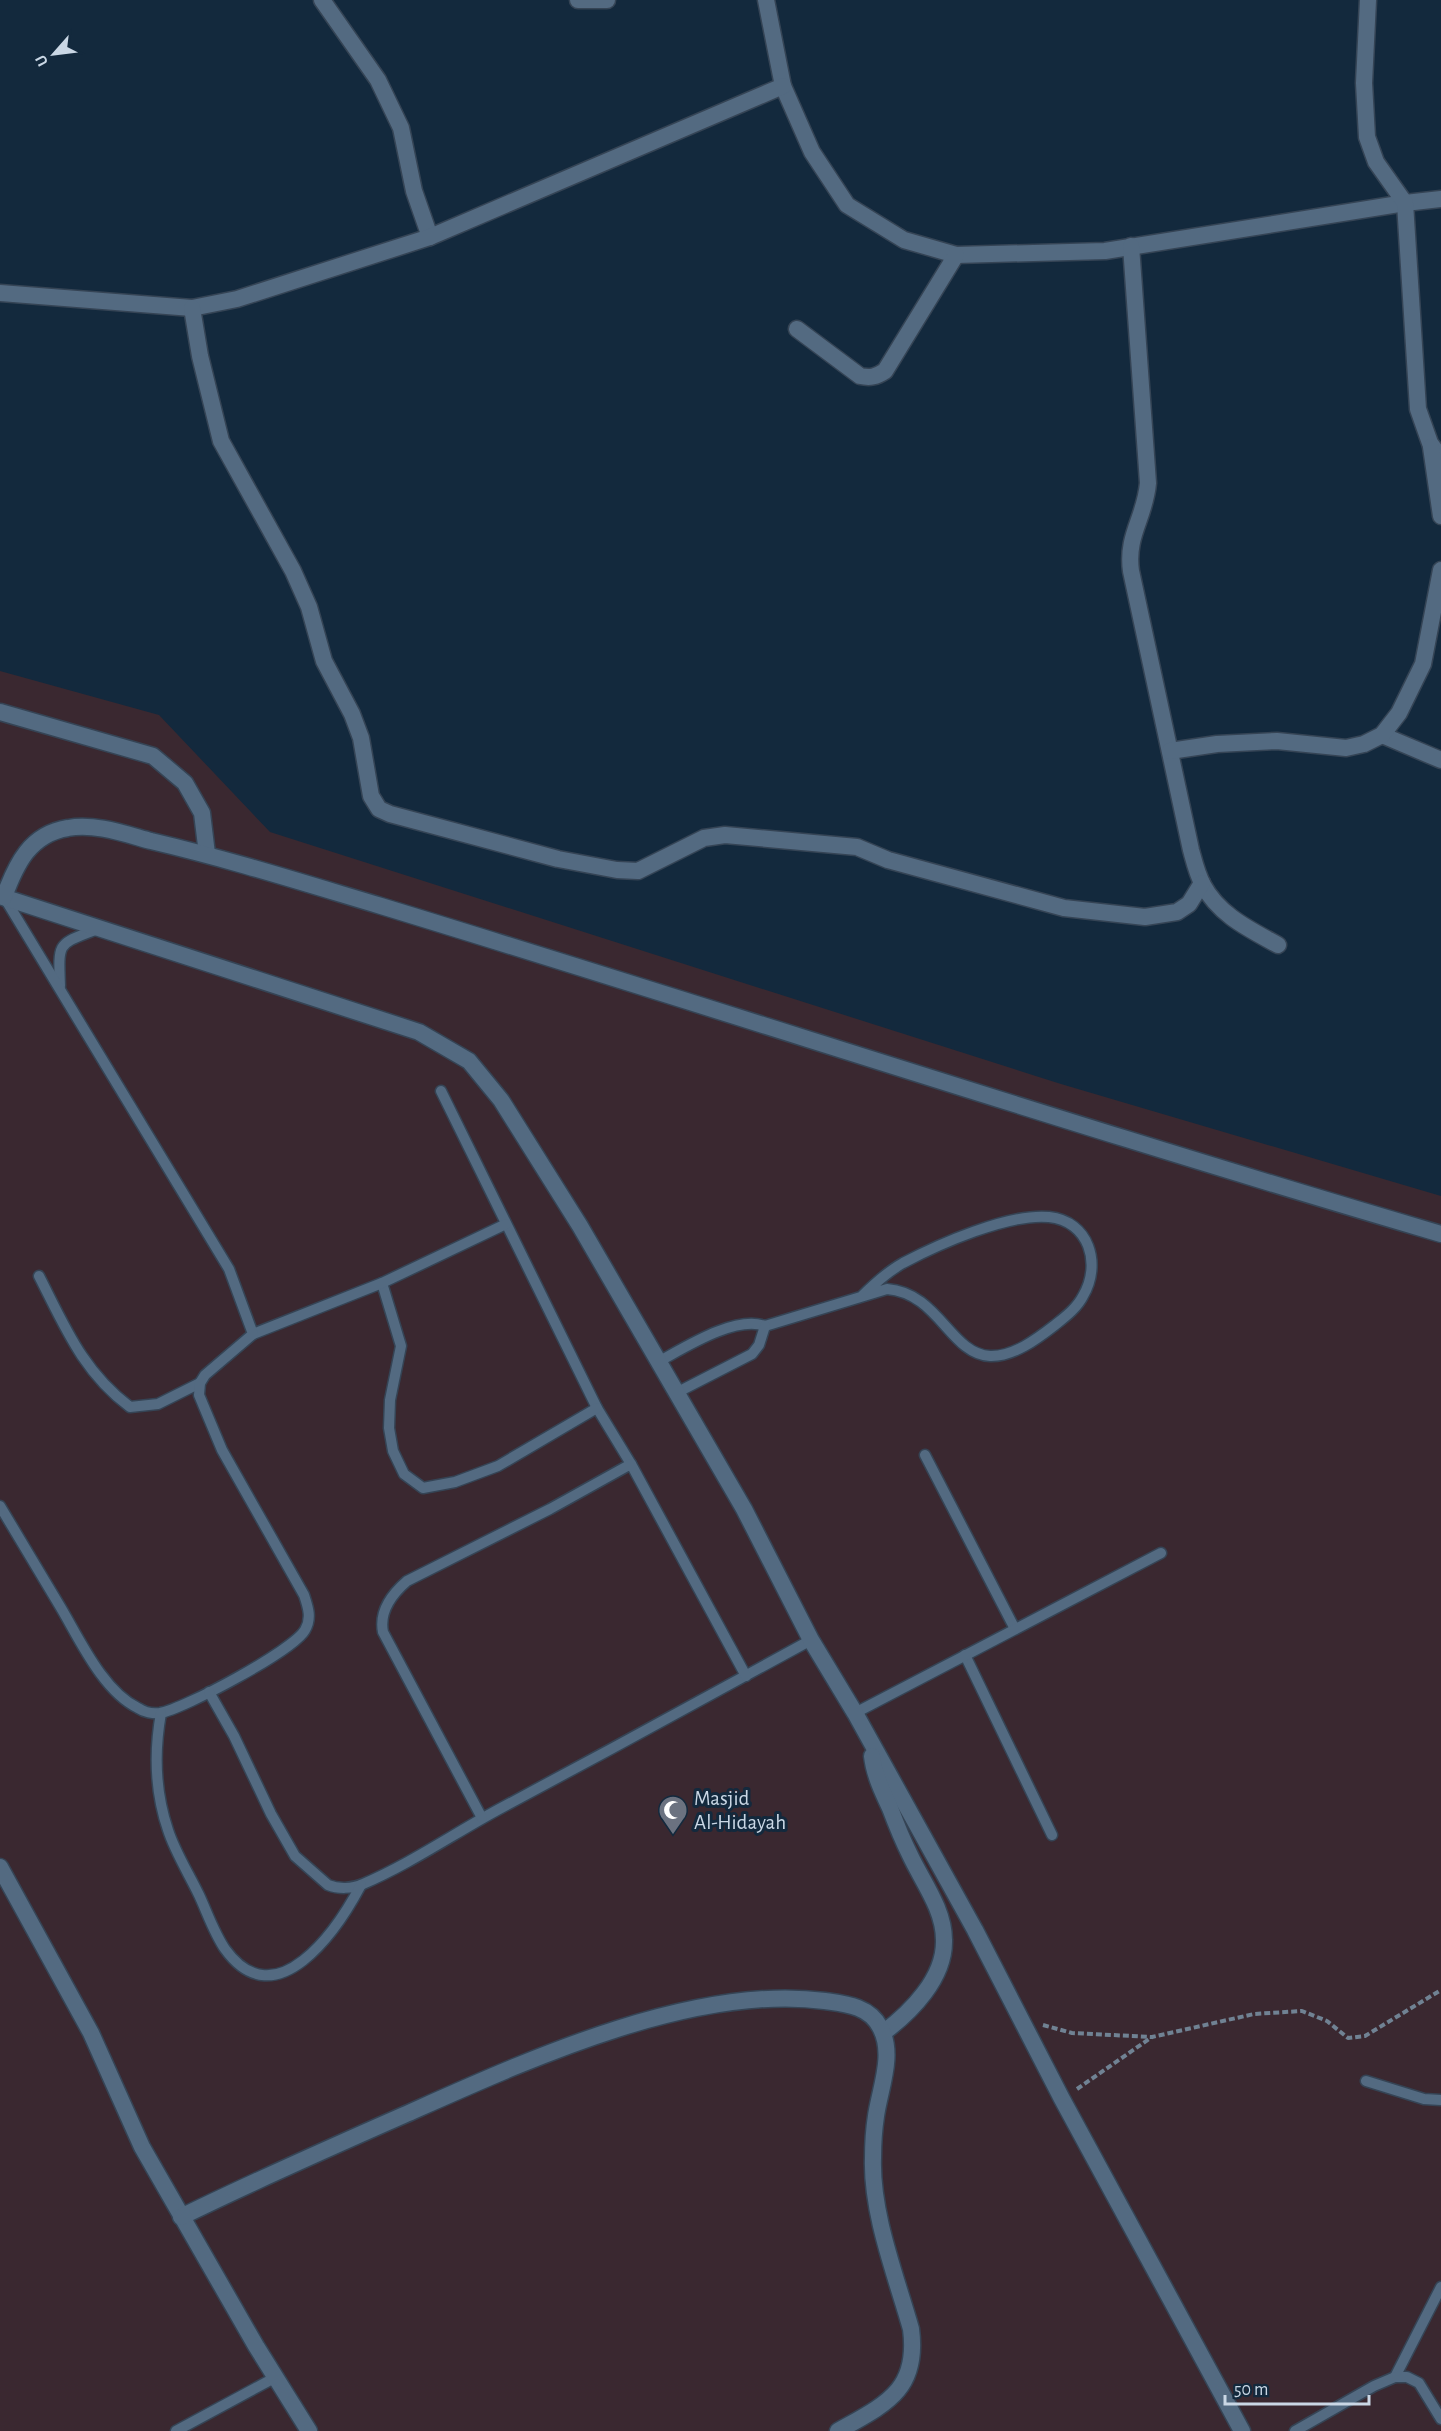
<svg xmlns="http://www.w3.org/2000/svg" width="1441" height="2431" font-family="'Alegreya Sans',sans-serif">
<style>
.industrial{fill:#3a2830}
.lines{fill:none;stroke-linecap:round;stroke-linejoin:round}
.service-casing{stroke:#354455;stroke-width:13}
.minor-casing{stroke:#354455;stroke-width:19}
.path{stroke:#708293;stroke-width:4;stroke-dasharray:6 3;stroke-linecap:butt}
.service{stroke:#536a81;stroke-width:10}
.minor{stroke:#536a81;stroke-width:16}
.labels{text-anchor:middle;stroke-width:6;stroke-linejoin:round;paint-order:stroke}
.poi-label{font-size:21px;fill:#cad7e5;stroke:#13293d;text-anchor:start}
</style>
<rect width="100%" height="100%" fill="#13293d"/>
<polygon class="industrial" points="0,671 159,715 270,832 1061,1084 1441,1196 1441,2431 0,2431"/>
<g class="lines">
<g class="service-casing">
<g id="service">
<path d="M60,986C58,939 58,945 100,928"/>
<polyline points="441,1091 597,1408 631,1464"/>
<path d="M39,1276C65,1327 83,1372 130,1407L158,1404L200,1383"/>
<polyline points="382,1283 401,1346 390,1400 389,1428 393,1451 404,1474 423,1488 455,1482 498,1466 597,1408"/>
<polyline points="253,1334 382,1283 506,1224"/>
<path d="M658,1362C684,1348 735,1315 765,1326L887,1289C939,1293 950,1354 990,1356C1013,1357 1037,1339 1055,1325C1065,1317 1077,1308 1083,1296C1102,1264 1089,1221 1049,1217C1009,1213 939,1244 903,1263C887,1272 874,1284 861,1297"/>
<polyline points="676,1393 752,1354 759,1345 765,1326"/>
<polyline points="925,1455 1015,1629"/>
<path d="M0,1506C20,1540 41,1574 61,1608C80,1640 103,1691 138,1708C144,1712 153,1714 160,1713C184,1709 294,1650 305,1630C312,1618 308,1607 304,1595L222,1450L199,1395L200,1383L205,1375L253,1334L229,1269L4,897"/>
<polyline points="965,1655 1052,1835"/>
<path d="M209,1692L234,1736L271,1814L295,1856L328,1885C338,1889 352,1889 363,1884C412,1863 456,1832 503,1807C606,1752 709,1696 811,1640"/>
<path d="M161,1713C154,1752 155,1792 168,1830C175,1852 189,1874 199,1895C207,1912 214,1933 225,1949C276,2020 337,1930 361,1885"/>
<polyline points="855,1713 1161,1553"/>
<path d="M482,1818L383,1632C379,1612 392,1594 407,1581L550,1509L631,1464L746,1676"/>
<polyline points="1366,2081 1424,2099 1441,2100"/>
<polyline points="1395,2377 1441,2287"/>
<polyline points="176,2431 276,2377"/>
<polyline points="1295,2431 1374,2386 1395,2377 1407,2377 1419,2383 1441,2419"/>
</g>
</g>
<g class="minor-casing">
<g id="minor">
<polyline points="322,0 378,80 401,128 414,191 430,237"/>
<polyline points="578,0 607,0"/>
<polyline points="766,0 783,86 812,152 847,205 904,240 956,255 1105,251 1405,203 1441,199"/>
<polyline points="1368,0 1364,83 1367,137 1376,162 1405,203 1418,409 1430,443 1441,458"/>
<path d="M1131,246L1148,483C1145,518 1126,535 1131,571L1191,850C1194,861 1197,874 1203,885C1219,915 1249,929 1278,945"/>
<polyline points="0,293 192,308 237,299 430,237 783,86"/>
<polyline points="192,308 200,356 221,441 293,571 309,607 324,661 352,714 361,738 371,796 379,809 390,814 558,859 617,870 638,871 704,838 725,835 857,847 888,860 1064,908 1145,917 1177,912 1189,904 1202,883"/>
<path d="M797,329L860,376C870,378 876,377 885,371L956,255"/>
<polyline points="1431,447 1441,516"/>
<polyline points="0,712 153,756 185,783 202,813 207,854"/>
<polyline points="1382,735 1441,760"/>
<polyline points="1170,751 1217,744 1277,741 1346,748 1364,744 1382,735 1399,713 1423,664 1441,570"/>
<polyline points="0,896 419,1032 469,1061 501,1100 580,1226 744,1509 811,1640 855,1713 975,1930 1062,2099 1242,2431"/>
<path d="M4,897C16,864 30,834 68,828C95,823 125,834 151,841C228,859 304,883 381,906C735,1014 1086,1130 1441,1234"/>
<path d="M872,1756C874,1774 882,1791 890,1808C896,1824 902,1839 910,1855C922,1881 944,1909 944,1940C945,1978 911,2012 883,2033"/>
<polyline points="0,1867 91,2033 142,2147 256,2346 309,2431"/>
<path d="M181,2217C254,2181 329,2148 404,2115C523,2062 693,1983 825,2001C846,2004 869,2006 880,2027C895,2054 880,2088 876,2116C874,2129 873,2144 873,2158C871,2213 896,2276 911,2329C919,2390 886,2404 838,2431"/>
</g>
</g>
<g class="path">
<polyline points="1043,2025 1072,2033 1152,2037 1254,2014 1302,2011 1327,2021 1348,2038 1365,2036 1441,1990"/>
<polyline points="1077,2089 1152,2037"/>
</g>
<use href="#service" class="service"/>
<use href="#minor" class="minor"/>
</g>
<defs>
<g id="mosque-pin" transform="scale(1.5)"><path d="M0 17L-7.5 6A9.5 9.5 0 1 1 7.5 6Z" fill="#6b7280" stroke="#13293d"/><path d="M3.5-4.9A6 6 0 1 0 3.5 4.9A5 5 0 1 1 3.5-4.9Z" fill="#fff"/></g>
</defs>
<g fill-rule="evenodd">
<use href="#mosque-pin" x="673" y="1810"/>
</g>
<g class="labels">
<g class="poi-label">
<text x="694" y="1805">Masjid<tspan x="694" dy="24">Al-Hidayah</tspan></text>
</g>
</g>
<g transform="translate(54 54) rotate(242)" stroke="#13293d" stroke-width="4.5" paint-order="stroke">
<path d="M0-4.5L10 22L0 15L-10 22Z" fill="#cad7e5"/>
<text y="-9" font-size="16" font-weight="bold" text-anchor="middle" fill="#cad7e5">U</text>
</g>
<path d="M1225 2395v9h144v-9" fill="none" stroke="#cad7e5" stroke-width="3"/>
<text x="1234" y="2395" font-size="18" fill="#cad7e5" stroke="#13293d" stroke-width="4.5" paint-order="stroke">50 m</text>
</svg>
